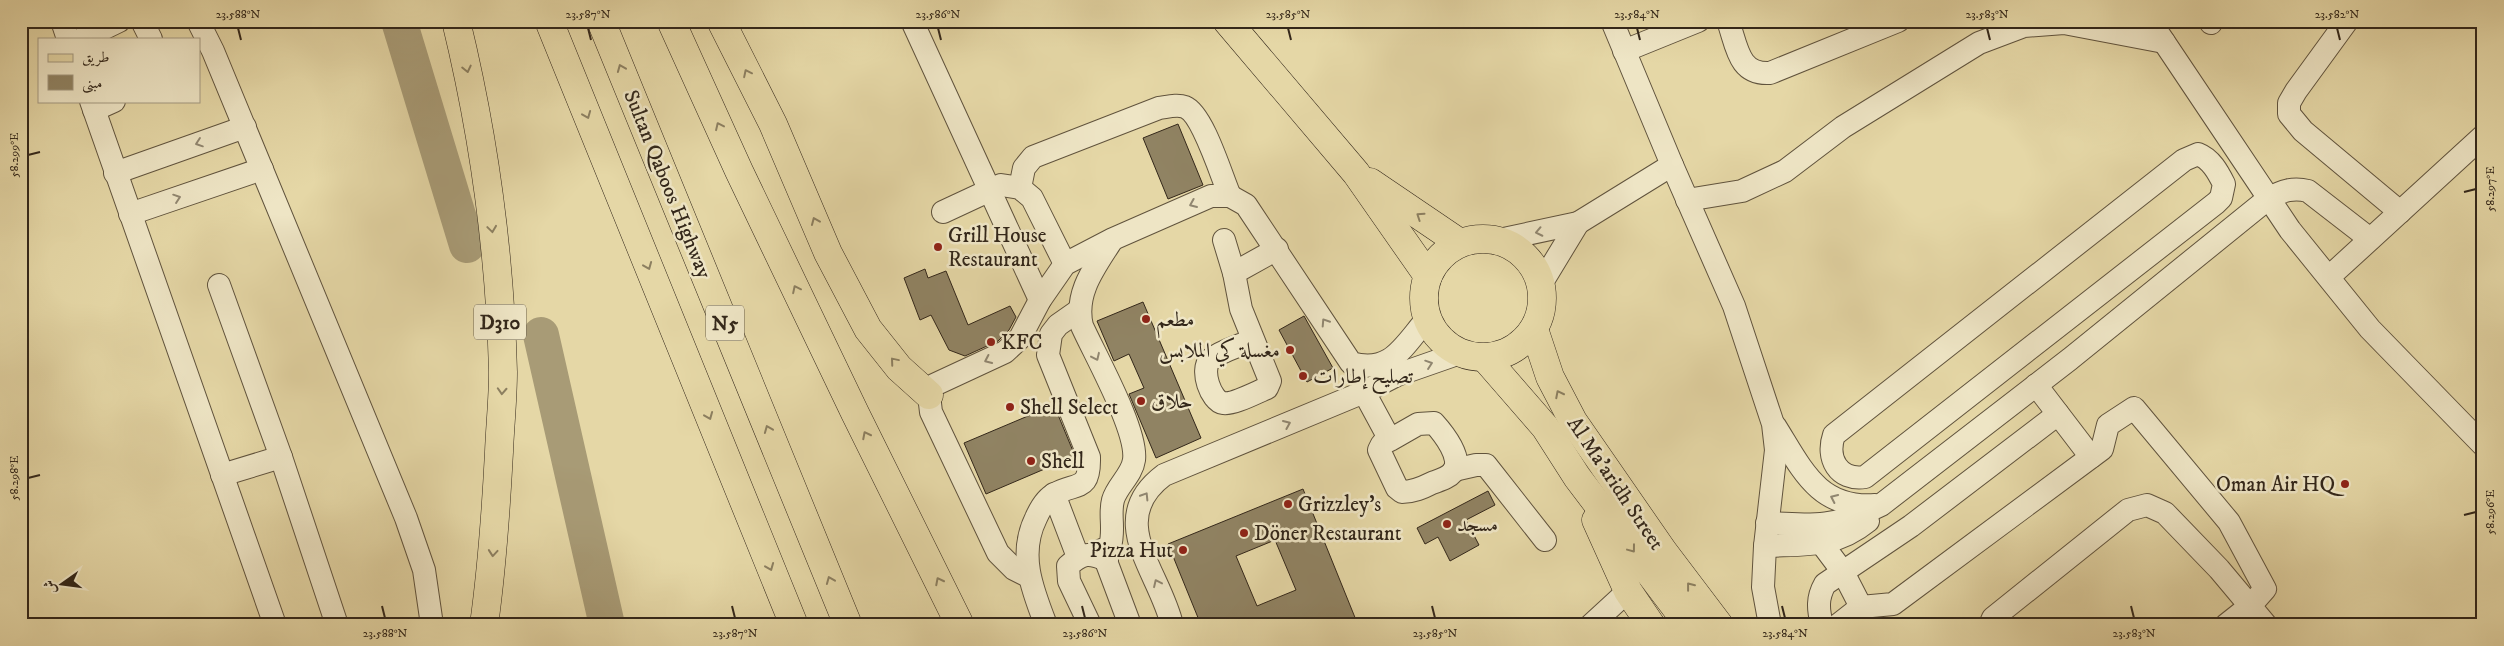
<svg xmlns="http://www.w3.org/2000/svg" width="2504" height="646" font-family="'IM FELL DW Pica',Amiri,serif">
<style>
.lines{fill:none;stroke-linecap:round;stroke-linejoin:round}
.river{stroke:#a89b76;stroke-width:36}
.building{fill:#908363;stroke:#33271a;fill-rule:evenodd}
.minor-casing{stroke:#60533d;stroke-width:24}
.major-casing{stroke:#33271a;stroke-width:29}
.highway-casing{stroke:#33271a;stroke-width:29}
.minor{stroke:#eee5c5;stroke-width:22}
.major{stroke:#e5d7a6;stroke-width:28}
.highway{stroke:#e5d7a6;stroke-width:28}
.oneway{stroke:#8c7f60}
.oneway2{stroke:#908670}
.ticks{fill:none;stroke:#33271a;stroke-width:2}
.poi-dot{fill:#8f2418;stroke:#eee5c5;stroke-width:2}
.labels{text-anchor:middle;stroke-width:5;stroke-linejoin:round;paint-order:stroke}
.shield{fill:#eee5c5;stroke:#6b604d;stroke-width:1}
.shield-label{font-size:20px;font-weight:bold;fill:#33271a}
.street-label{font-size:21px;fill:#33271a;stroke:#eee5c5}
.poi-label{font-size:21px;fill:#33271a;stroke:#eee5c5;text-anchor:start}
.neatline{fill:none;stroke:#33271a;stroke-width:2}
.ticks-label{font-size:12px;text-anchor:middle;fill:#33271a}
</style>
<rect width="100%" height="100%" fill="#e5d7a6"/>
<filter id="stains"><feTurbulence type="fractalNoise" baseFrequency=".004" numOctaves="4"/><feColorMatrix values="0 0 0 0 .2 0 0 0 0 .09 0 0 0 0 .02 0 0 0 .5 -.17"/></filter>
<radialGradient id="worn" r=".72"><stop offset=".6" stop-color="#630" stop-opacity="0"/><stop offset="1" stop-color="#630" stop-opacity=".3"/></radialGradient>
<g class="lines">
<g class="river">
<polyline points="399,21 467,245"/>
<polyline points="541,335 607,625"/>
</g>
</g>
<g class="building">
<polygon points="1178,124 1203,185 1168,199 1143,138"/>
<polygon points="925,269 928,278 946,271 968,325 1010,306 1016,317 1009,330 998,341 965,356 949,350 931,315 920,320 904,278"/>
<polygon points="1143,302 1201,438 1156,458 1129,394 1144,388 1129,354 1114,361 1097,321"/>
<polygon points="1304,316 1333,368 1307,382 1279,330"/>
<polygon points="1054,405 1075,456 986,494 964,443"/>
<path d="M1303,489L1356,620L1343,625H1201L1168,544ZM1275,540L1296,590L1257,606L1236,556Z"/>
<polygon points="1488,491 1495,505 1466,520 1479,545 1450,561 1438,537 1425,544 1417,528"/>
</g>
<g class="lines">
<g class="minor-casing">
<g id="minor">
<polyline points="62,21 68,39"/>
<polyline points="142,21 151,39"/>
<polyline points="198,21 213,51 406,518 424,570 432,625"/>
<polyline points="912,21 1040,300"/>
<polyline points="1612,21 1672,165 1734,306 1773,424 1776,450 1765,546 1763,587 1770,625"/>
<path d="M1728,21C1737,46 1738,75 1770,73L1898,21"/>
<polyline points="2150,21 2290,230 2370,329 2483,445"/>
<polyline points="2347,21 2296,91 2289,103 2289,114 2303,131 2400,212"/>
<polyline points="2211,23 2212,21"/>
<polyline points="82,39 119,21"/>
<polyline points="1624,51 1698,21"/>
<polyline points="91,101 275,625"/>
<polyline points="94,110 114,101"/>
<path d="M2198,154C2211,159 2218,172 2224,184L2221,198L2216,203L1865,477C1838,481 1826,458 1834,435L2184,160Z"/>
<polyline points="115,173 245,127"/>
<path d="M1020,188L1024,168L1033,157L1159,108C1167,107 1177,104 1185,107C1203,114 1222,178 1230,196"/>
<polyline points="1687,200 1742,191 1785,171 1843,127 1979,43 2024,26 2064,23 2164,42"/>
<polyline points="943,212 1001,185 1020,188 1032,198 1065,264"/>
<polyline points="130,214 262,169"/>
<path d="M1224,240L1234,273L1241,309L1270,381L1267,388C1257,392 1233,405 1223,403C1211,401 1200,370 1210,360C1220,351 1240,346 1252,340"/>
<polyline points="1499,240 1578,223 1672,165"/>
<polyline points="1234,273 1277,249"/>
<polyline points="2329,277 2483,136"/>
<polyline points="1541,284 1578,223"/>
<polyline points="219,285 281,457 337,625"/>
<polyline points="2036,385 2091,457"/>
<path d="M1364,392L1390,440L1382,444L1379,450L1397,488L1402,492C1413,492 1422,488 1432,483C1440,480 1448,478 1453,472C1464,459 1443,433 1434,423L1418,424L1390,440"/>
<path d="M1775,426C1802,469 1818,509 1875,505"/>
<polyline points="1454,470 1476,465 1486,465 1545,540"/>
<polyline points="222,475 281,457"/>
<polyline points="1054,494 1078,557"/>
<path d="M1767,523C1814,526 1838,527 1881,505L2070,359L2269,198C2282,191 2293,187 2308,191L2370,239"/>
<polyline points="1822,544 1843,572 1861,607"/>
<path d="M1765,546C1805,544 1835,548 1868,521"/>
<path d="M1094,554L1110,546C1115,529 1109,515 1113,500C1117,486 1132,475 1134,460C1138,431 1095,355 1082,326C1074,293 1095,267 1112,240"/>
<polyline points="1106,561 1130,625"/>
<path d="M1028,576L1014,569L998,553L931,412L929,395L934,385L1005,352L1020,338L1040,300L1065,264L1113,239L1211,196H1230L1246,205L1351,363C1391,375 1404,345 1427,319"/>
<path d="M1046,625C1032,589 1018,554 1036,518C1040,509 1046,498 1055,494C1077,482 1090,492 1089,457L1048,355L1051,334L1058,325L1078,311"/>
<path d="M1090,625L1069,581L1068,566C1083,552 1089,553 1107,560"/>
<path d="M1172,625C1160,572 1104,520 1164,475L1364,392L1397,375L1460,353"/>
<polyline points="1591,625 1628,591"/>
<path d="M1822,625C1818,609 1817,598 1825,584L1911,526L2058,414"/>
<polyline points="1838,625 1861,607 1893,604 2102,449 2108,425 2134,408 2229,522 2265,589 2250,606 2226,625"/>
<polyline points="1990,625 1993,618 2128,510 2147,505 2165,513 2219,569 2266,625"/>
</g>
</g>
<g class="major-casing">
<g id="major">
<polyline points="1227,21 1356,173 1428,276"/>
<polyline points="1370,182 1460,243"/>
<circle cx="1483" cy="298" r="59"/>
<polyline points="1534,329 1550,377 1573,421 1663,551 1719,625"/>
<polyline points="1485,358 1545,427 1577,477 1689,625"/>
<polyline points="1596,520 1628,591 1651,625"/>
</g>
</g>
<g class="highway-casing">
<g id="highway">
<path d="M456,21C484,136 500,255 503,372C503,399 500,426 499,452C496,510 492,567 484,625"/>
<polyline points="549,21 794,625"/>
<polyline points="601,21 848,625"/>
<polyline points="671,21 739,171 855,413 960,625"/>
<polyline points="721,21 773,124 828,253 868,329 899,368 929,395"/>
</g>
</g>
<use href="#minor" class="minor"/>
<use href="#major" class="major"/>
<use href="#highway" class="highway"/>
</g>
<defs><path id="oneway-chevron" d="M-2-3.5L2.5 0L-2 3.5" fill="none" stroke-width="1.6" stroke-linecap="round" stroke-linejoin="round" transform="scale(1.25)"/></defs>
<g class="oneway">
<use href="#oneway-chevron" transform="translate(621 68) rotate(-112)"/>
<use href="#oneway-chevron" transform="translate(467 69) rotate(77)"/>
<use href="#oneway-chevron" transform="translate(747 73) rotate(-116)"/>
<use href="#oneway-chevron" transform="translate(587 115) rotate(68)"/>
<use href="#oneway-chevron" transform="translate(719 126) rotate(-115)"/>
<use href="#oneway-chevron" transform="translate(1420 216) rotate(-146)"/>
<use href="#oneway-chevron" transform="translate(815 221) rotate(-113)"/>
<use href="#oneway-chevron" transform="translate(492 229) rotate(82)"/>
<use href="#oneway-chevron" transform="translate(648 266) rotate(68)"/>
<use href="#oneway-chevron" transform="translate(796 289) rotate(-116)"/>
<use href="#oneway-chevron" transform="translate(894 361) rotate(-130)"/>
<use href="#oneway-chevron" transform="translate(502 391) rotate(93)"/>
<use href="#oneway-chevron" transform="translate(1559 394) rotate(-117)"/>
<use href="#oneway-chevron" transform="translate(709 416) rotate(68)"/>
<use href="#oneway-chevron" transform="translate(768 429) rotate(-112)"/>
<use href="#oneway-chevron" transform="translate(866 435) rotate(-117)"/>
<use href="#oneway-chevron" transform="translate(1632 549) rotate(53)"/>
<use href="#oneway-chevron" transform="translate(493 553) rotate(95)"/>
<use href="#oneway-chevron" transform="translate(770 567) rotate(68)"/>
<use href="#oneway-chevron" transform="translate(830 580) rotate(-112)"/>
<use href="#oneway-chevron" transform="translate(939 581) rotate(-117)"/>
<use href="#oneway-chevron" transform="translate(1690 586) rotate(-128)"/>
</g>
<g class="oneway2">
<use href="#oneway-chevron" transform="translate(199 143) rotate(161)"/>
<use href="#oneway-chevron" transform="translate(177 198) rotate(-19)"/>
<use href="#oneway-chevron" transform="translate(1193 204) rotate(157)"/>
<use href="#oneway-chevron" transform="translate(1539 232) rotate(168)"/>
<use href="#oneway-chevron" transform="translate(1325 322) rotate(-123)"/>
<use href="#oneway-chevron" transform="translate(1096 357) rotate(65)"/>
<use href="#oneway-chevron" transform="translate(988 360) rotate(155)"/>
<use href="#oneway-chevron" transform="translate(1429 364) rotate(-19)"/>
<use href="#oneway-chevron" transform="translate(1287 424) rotate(-23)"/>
<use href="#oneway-chevron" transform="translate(1145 496) rotate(-58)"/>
<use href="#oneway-chevron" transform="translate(1834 498) rotate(-155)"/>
<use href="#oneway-chevron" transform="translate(1157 583) rotate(-115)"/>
</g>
<path class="ticks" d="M238,28L241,40M588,28L591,40M938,28L941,40M1288,28L1291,40M1637,28L1640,40M1987,28L1990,40M2337,28L2340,40M28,155L40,152M2464,192L2476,189M28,478L40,475M2464,515L2476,512M382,606L385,618M732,606L735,618M1082,606L1085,618M1432,606L1435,618M1782,606L1785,618M2131,606L2134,618"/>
<g class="poi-dot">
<circle cx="938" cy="247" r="5"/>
<circle cx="1146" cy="319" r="5"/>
<circle cx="991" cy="342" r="5"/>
<circle cx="1290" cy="350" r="5"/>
<circle cx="1303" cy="376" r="5"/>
<circle cx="1141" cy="401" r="5"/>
<circle cx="1010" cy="407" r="5"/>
<circle cx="1031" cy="461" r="5"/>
<circle cx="2345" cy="484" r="5"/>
<circle cx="1288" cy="504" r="5"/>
<circle cx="1447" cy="524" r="5"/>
<circle cx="1244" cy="533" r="5"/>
<circle cx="1183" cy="550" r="5"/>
</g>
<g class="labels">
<g class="shield">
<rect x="474" y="304.5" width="52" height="35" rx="4"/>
<rect x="706" y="305.5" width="38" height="35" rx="4"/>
</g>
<g class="shield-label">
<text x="500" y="329">D310</text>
<text x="725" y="330">N5</text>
</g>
<g class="street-label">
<text transform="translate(668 184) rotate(68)" y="7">Sultan Qaboos Highway</text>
<text transform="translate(1616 483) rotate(56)" y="7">Al Ma'aridh Street</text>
</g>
<g class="poi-label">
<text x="948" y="242">Grill House<tspan x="948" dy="24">Restaurant</tspan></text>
<text x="1156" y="326">مطعم</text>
<text x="1001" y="349">KFC</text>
<text x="1280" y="357" text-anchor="end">مغسلة كي الملابس</text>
<text x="1313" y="383">تصليح إطارات</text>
<text x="1151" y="408">حلاق</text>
<text x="1020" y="414">Shell Select</text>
<text x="1041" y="468">Shell</text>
<text x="2335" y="491" text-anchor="end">Oman Air HQ</text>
<text x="1298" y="511">Grizzley's</text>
<text x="1457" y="531">مسجد</text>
<text x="1254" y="540">Döner Restaurant</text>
<text x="1173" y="557" text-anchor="end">Pizza Hut</text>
</g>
</g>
<rect width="2504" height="646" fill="none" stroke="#e5d7a6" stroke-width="55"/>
<rect x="38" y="38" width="162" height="65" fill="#eee5c5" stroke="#a39981"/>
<rect x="48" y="54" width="25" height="8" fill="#e5d7a6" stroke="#a39981"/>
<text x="82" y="62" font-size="15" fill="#33271a">طريق</text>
<rect x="48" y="75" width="25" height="15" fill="#908363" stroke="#a39981"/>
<text x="82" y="88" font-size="15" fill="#33271a">مبنى</text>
<g transform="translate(62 584) rotate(256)" stroke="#eee5c5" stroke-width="4" paint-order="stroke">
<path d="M0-4L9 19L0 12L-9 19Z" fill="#33271a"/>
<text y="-8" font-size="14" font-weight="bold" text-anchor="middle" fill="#33271a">ش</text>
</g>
<rect x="28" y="28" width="2448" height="590" class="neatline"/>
<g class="ticks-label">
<text x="238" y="18">23.588°N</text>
<text x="588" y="18">23.587°N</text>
<text x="938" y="18">23.586°N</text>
<text x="1288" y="18">23.585°N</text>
<text x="1637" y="18">23.584°N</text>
<text x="1987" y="18">23.583°N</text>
<text x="2337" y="18">23.582°N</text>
<text transform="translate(14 155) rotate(-90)" y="4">58.299°E</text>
<text transform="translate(2490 189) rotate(-90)" y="4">58.297°E</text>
<text transform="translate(14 478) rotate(-90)" y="4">58.298°E</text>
<text transform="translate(2490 512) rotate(-90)" y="4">58.296°E</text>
<text x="385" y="637">23.588°N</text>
<text x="735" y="637">23.587°N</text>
<text x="1085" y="637">23.586°N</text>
<text x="1435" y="637">23.585°N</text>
<text x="1785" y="637">23.584°N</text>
<text x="2134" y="637">23.583°N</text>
</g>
<rect width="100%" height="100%" filter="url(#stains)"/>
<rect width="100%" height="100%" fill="url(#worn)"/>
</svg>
